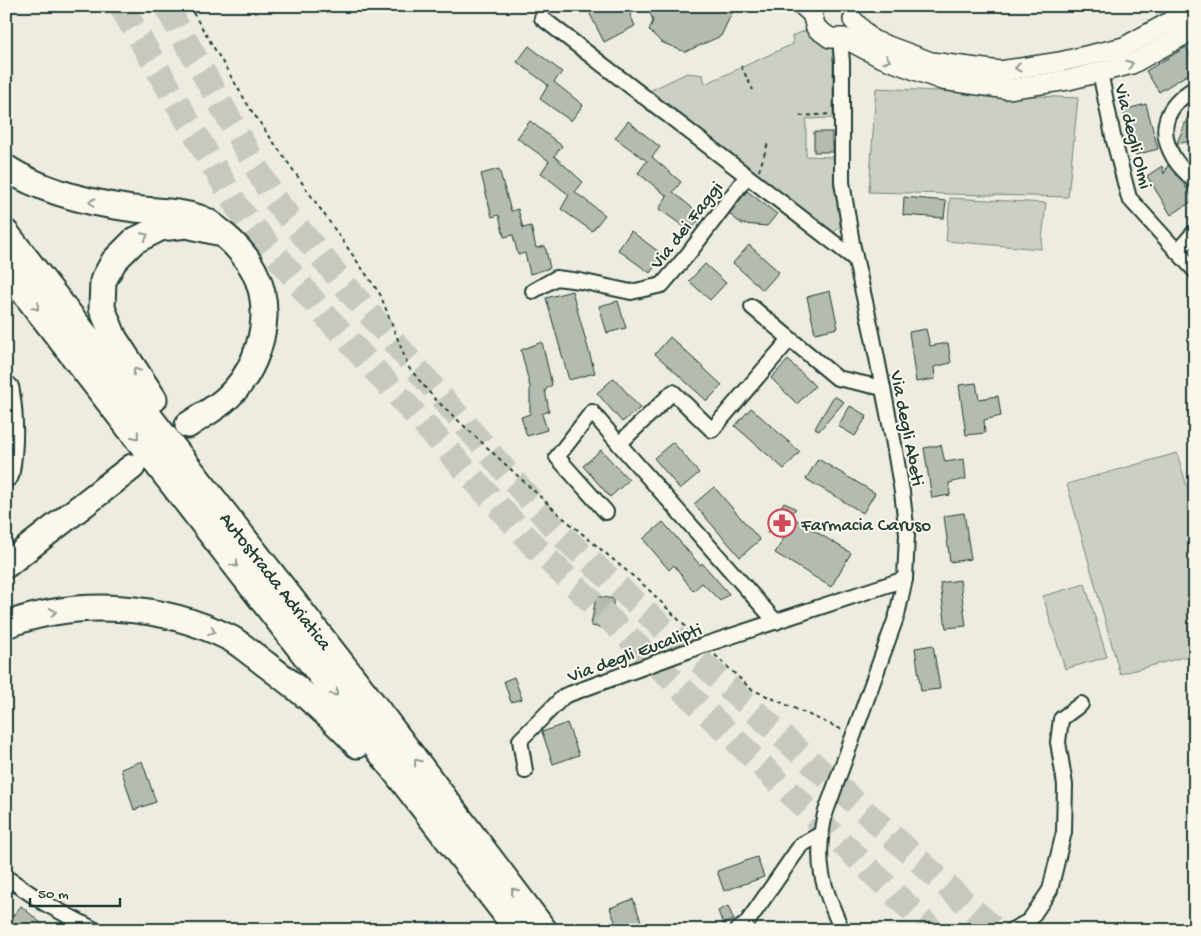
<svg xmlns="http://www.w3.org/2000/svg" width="1201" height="936" font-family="'Gochi Hand',sans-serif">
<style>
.green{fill:#cbcfc4;stroke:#75867c}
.building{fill:#b4bbb0;stroke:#1f3d34}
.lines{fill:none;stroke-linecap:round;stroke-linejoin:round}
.highway-tunnel{stroke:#c5c9be;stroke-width:25;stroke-dasharray:25 12;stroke-linecap:butt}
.street-casing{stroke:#1f3d34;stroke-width:18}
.secondary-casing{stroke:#1f3d34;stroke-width:22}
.highway-casing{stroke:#1f3d34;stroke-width:29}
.path{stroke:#1f3d34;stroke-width:2;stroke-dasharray:4 4;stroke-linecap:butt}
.street{stroke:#fbf7ec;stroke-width:14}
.secondary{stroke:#fbf7ec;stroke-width:19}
.highway{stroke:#fbf7ec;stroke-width:25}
.oneway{stroke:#8d9a90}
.labels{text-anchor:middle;stroke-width:4;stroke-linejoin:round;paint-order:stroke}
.street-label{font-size:19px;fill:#1f3d34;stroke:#fbf7ec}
.poi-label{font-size:19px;fill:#1f3d34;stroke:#fbf7ec;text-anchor:start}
</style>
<rect width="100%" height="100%" fill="#eeece1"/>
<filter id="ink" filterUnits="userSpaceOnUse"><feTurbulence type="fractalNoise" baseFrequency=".02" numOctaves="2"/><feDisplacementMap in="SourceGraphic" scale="10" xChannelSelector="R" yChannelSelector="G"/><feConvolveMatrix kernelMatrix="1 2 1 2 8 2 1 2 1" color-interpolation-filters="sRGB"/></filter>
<g filter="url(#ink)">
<g class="green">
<polygon points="807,30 833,49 833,118 806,119 806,156 833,157 840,226 833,234 647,92 687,73 703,75 705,84 793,44 792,36"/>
<polygon points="876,88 1078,98 1068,197 869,192"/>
<polygon points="950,198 1046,203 1041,249 946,241"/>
<polygon points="1177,453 1195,514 1195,654 1120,674 1067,484"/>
<polygon points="1085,584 1107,657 1065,669 1043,596"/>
</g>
<g class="building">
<polygon points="586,6 644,6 630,14 635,26 604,42"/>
<polygon points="648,6 735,6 721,36 685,52 661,42 649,30 653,21"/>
<polygon points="529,46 562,72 554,82 583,105 571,121 540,99 548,85 517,62"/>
<polygon points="1186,47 1195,62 1195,70 1159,92 1146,71"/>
<polygon points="1195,99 1195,140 1177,144 1177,143"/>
<polygon points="1146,104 1158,149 1135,155 1123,110"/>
<polygon points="530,121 562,146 554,156 583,182 575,192 605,215 592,231 561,209 569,195 541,173 549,161 517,138"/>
<polygon points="628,121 660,147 652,157 681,182 673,192 702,216 690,231 659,209 667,196 638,173 647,161 615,138"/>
<rect x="814" y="132" width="18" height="20"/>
<polygon points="1168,165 1182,181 1194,200 1171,215 1147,176 1162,166 1164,174"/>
<polygon points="499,169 511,211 518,209 523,228 531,226 536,248 545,246 550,268 530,274 525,253 518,255 513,235 504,237 499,215 492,217 481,174"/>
<polygon points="747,191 777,214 767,226 742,224 729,214"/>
<polygon points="904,197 946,201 944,218 903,215"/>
<polygon points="631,231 663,255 650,273 618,250"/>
<polygon points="749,245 779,272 763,290 733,263"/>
<polygon points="705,264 726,283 710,300 689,281"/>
<polygon points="572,291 595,373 569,380 546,298"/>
<polygon points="830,291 838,328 815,333 807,297"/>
<polygon points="618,301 626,328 607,333 599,306"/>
<polygon points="926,329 930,346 948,343 951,363 934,367 935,379 916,382 909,332"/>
<polygon points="670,337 722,385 707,401 655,354"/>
<polygon points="542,342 552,385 545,390 549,411 542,414 547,430 527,436 521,417 530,414 530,387 521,350"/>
<polygon points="788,360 815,386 797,404 771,378"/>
<polygon points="614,378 640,408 622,422 597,393"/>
<polygon points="976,383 979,399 998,396 1001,416 984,420 985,433 966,435 959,385"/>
<polygon points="834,396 844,402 819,431 815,428"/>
<polygon points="850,406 867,416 855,436 838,426"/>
<polygon points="751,408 800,452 784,469 735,426"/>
<polygon points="673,442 699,473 680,489 654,458"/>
<polygon points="941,445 945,462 964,459 966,479 949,483 950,495 932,498 924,448"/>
<polygon points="601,450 629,480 610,497 583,466"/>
<polygon points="818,459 875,493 863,513 806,479"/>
<polygon points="714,487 760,540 740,557 694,504"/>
<polygon points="784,502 796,509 768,533 767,533"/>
<polygon points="964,513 971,559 950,562 944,516"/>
<polygon points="795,519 851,553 831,587 775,553"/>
<polygon points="663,522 700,565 702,563 729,594 720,601 702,583 693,591 674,565 669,570 643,539"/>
<polygon points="960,580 966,626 946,628 940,583"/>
<polygon points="596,596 614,599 609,629 591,626"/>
<polygon points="933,645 940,689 921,691 915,648"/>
<polygon points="514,677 522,699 511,702 504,681"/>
<polygon points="567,723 579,755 553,764 542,732"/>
<polygon points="142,761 156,802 134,810 121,769"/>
<polygon points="757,857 764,877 724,891 717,871"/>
<polygon points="633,899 641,921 618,930 610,908"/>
<polygon points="21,906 49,930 13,930 6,924"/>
<polygon points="728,906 734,920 723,924 718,911"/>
</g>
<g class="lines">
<g class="highway-tunnel">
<polyline points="121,6 238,208 318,307 536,548 932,930"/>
<polyline points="166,6 274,199 348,289 558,532 995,930"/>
</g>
<g class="street-casing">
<g id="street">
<polyline points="852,9 852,6"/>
<polyline points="542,18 855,259"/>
<path d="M840,38L842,62V182L852,243L872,333L893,439L902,492L907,534L905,579L897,615L825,814C814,862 822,886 842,930"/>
<polyline points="1100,72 1114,141 1129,198 1195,271"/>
<path d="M1195,88C1167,105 1156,128 1174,158C1179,167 1188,174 1195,182"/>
<polyline points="1177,252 1195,231"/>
<polyline points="533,291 556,278 580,281 631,292 662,285 689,253 747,176"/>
<polyline points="752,307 837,378 883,388"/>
<polyline points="606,512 557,457 592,412 619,444"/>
<polyline points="776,622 619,444 673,392 712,430 790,339"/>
<polyline points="525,771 520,740 564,696 704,645 905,579"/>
<polyline points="6,877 44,903 95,930"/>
<polyline points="737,930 746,924 801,845 821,834"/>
<polyline points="1012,930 1029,921 1050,890 1064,832 1065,785 1058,742 1061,719 1081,704"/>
</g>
</g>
<g class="secondary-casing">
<g id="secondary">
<polyline points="803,6 812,14 816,28 830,38 844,38 880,57 942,80 1008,89 1068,80 1132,64 1195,29"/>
<polyline points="853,20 872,40 931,62 1000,71 1060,62 1124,47 1195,8"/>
</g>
</g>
<g class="highway-casing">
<g id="highway">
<path d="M6,168C42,191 85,202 127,208C153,212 178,210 202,219C210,222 217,229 223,234C249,256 265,281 264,316C263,345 250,377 228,397C217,408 201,416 188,425"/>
<polyline points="6,233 367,696 544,930"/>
<polyline points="6,269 518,930"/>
<path d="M6,389C11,418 11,445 6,474"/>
<polyline points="154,399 114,338 102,308 103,281 114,261 134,241 160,228 187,225 222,233"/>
<polyline points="6,565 132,467"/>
<path d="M6,625C79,598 161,604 230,638C239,643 247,650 255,656C272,669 289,681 306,696C324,712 342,727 357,745"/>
</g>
</g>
<g class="path">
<polyline points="189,6 251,110 380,294 409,368 435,399 561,516 646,587 694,635"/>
<polyline points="741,66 753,90"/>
<polyline points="800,116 830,114"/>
<polyline points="759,171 768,143"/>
<polyline points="715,655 751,689 843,730"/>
</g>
<use href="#street" class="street"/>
<use href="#secondary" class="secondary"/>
<use href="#highway" class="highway"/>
</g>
<defs><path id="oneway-chevron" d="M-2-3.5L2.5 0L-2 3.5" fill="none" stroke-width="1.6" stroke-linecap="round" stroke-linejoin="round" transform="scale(1.25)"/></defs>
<g class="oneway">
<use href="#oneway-chevron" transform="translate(887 60) rotate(21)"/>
<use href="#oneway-chevron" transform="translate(1130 64) rotate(-20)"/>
<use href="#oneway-chevron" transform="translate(1018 68) rotate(171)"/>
<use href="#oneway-chevron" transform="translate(92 202) rotate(-168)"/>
<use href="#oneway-chevron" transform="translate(145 236) rotate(-26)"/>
<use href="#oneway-chevron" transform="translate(36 307) rotate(52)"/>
<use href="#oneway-chevron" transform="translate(136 371) rotate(-123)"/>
<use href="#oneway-chevron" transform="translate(136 436) rotate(52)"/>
<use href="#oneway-chevron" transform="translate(235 564) rotate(52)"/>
<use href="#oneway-chevron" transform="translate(53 612) rotate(-9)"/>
<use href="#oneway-chevron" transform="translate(212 631) rotate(22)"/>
<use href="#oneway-chevron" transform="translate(335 693) rotate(52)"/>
<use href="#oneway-chevron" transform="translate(417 762) rotate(-127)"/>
<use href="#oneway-chevron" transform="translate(514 891) rotate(-128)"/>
</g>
</g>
<defs>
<g id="pharmacy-ring" transform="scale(1.4375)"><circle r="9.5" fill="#fbf7ec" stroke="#d1495b" stroke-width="1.5"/><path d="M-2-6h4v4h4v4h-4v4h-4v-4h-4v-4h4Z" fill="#d1495b"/></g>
</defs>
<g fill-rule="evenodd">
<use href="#pharmacy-ring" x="782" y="523"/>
</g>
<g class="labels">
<g class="street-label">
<text transform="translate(1135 136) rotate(76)" y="7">Via degli Olmi</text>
<text transform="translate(685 224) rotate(-52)" y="7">Via dei Faggi</text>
<text transform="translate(909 428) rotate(79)" y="7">Via degli Abeti</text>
<text transform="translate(277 580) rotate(52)" y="7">Autostrada Adriatica</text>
<text transform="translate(634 651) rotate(-20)" y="7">Via degli Eucalipti</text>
</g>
<g class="poi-label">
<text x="801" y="530">Farmacia Caruso</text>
</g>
</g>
<rect width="1201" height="936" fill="none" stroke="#fbf7ec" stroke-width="25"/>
<rect x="12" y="12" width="1176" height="911" fill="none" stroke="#1f3d34" stroke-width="2" filter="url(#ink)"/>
<path d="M30 898v8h90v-8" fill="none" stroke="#1f3d34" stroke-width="2.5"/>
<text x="38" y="898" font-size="15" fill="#1f3d34" stroke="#fbf7ec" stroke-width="4" paint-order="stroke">50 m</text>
</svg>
